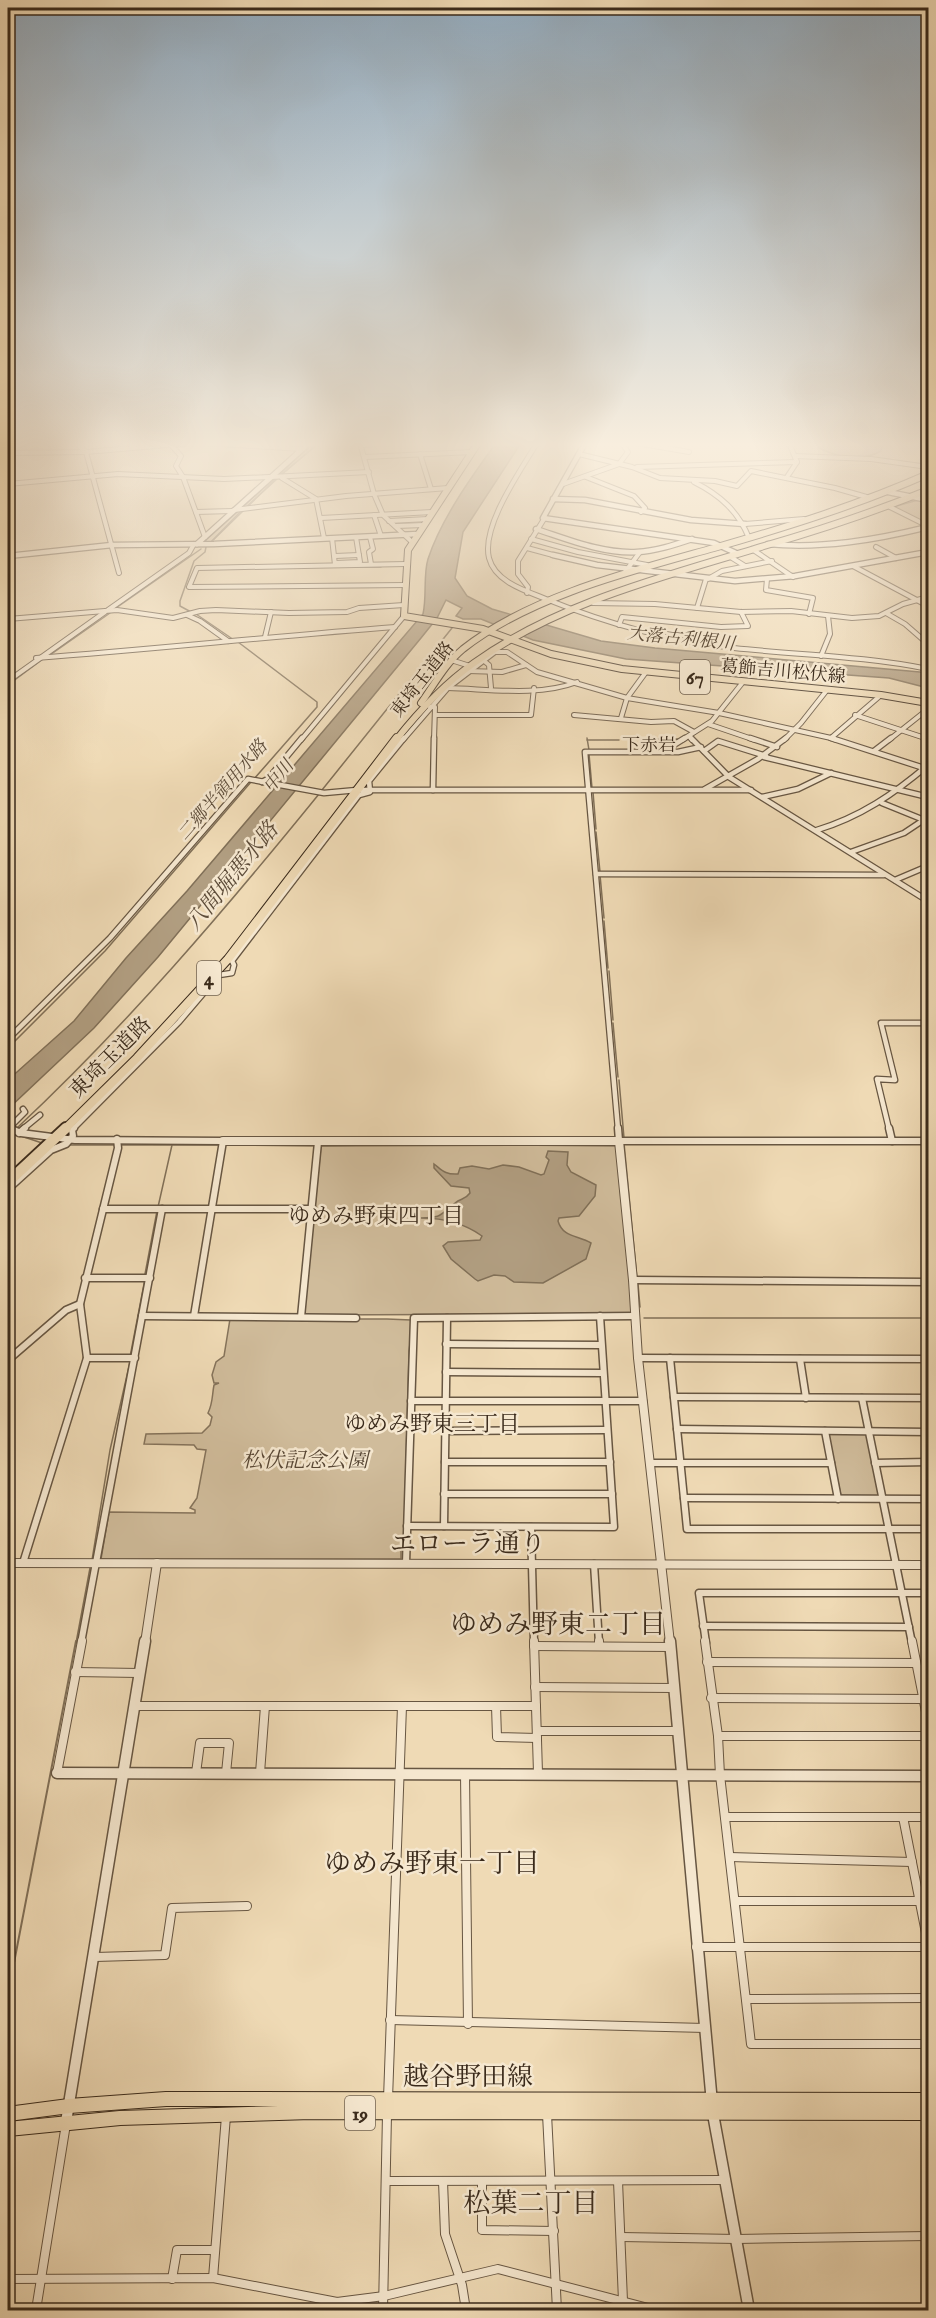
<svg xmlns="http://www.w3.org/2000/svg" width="936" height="2318" font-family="'IM FELL English','Noto Serif JP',serif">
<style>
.green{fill:#d0bc9b;stroke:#85735b;stroke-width:1.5}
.water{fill:#b19e81;stroke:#817058;stroke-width:1.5}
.pier{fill:#efdab5}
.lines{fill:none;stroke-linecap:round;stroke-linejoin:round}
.stream-far1{stroke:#817058;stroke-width:1.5}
.stream{stroke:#817058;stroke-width:2}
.minor-far3-casing{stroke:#675642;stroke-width:6}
.minor-far2-casing{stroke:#675642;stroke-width:7}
.minor-far1-casing{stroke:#675642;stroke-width:9}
.minor-casing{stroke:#675642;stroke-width:10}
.tertiary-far2-casing{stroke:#675642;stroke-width:7}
.tertiary-far1-casing{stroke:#675642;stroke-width:10}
.tertiary-casing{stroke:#675642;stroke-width:13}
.primary-far1-casing{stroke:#3a2a1b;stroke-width:8}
.primary-casing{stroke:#3a2a1b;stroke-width:16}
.trunk-far2-casing{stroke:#3a2a1b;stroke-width:8}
.trunk-far1-casing{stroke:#3a2a1b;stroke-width:10}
.trunk-casing{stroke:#3a2a1b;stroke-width:14}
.minor-far3{stroke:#f5e7cf;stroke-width:4}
.minor-far2{stroke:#f5e7cf;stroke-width:4.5}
.minor-far1{stroke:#f5e7cf;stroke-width:6}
.minor{stroke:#f5e7cf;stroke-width:8}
.tertiary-far2{stroke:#f5e7cf;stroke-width:4.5}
.tertiary-far1{stroke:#f5e7cf;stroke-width:8}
.tertiary{stroke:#f5e7cf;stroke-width:10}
.primary-far1{stroke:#efdab5;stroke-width:6}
.primary{stroke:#efdab5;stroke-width:14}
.trunk-far2{stroke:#efdab5;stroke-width:6}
.trunk-far1{stroke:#efdab5;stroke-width:8}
.trunk{stroke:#efdab5;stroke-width:10}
.labels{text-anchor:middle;stroke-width:5;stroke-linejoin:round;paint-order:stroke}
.far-water-label{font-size:18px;font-style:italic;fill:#5e4d3a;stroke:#f5e7cf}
.far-street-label{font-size:18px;fill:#3a2a1b;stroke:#f5e7cf}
.far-neighbourhood-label{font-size:18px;fill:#3a2a1b;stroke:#f5e7cf}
.shield{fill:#f5e7cf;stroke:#726351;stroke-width:1.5}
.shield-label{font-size:20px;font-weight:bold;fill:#3a2a1b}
.street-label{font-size:21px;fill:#3a2a1b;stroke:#f5e7cf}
.park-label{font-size:21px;font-style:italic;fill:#584735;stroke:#f5e7cf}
.water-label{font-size:22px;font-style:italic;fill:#5e4d3a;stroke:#f5e7cf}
.neighbourhood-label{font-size:22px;fill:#3a2a1b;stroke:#f5e7cf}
.near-street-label{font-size:26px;fill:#3a2a1b;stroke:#f5e7cf}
.near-neighbourhood-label{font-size:27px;fill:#3a2a1b;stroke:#f5e7cf}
</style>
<rect width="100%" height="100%" fill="#efdab5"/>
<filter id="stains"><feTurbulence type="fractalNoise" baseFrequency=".00333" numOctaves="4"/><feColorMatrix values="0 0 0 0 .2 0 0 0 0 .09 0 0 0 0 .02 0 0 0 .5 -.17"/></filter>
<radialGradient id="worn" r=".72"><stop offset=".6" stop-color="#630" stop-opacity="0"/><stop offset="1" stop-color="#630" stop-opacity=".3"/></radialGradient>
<g class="green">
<polygon points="314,443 319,443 277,478 210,543 206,543 206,540"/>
<path d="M879,443L882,444L881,451C861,462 839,458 819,448L823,444Z"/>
<polygon points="918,500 928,501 928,525 893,507"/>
<polygon points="415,1144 620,1146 633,1314 304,1315 321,1146"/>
<path d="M230,1319H387L411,1320L413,1322L409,1351L404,1536L401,1537V1559H101L109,1512L195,1513V1510L190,1508L197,1498L206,1450L197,1449L194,1445L144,1444L146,1434L202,1433L210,1425L212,1417L208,1413C213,1403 212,1395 214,1385L219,1383H214L212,1375L216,1362L224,1356Z"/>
<polygon points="828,1433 866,1433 880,1496 841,1496"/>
</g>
<g class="water">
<path d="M496,443H521L463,532L455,578L467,596L492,609L601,641L655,648L920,672L928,674V688L889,678L626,659L533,640L481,619H463L456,616L462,608L446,600L437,618L421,638L158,957L94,1028L8,1109V1080L74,1021L126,958L187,891L423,614C427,597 423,575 428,559C441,519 472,476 496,443Z"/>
<path d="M548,1151L568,1152L567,1165L571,1172L596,1185L595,1196L579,1216L559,1218L558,1221C563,1238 578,1235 591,1243L586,1259L543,1283L514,1282L505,1276L494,1275L478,1281L475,1279L451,1259L443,1246L448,1242L480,1240L482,1236C464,1223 442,1218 421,1218C444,1217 438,1216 455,1203C461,1198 465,1200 470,1193L469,1188L451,1186L434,1168V1164C442,1170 445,1175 458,1174L460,1168L472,1166L489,1169L503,1165L519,1167L541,1175L544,1174L549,1160L546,1157Z"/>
</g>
<polygon class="pier" points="519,614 546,623 520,636 520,638 491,627"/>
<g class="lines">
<g class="stream-far1">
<polyline points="280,476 319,443"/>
<polyline points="247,506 277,479"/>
<polyline points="211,542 241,511"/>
<polyline points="328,567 381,567"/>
<polyline points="116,608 201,549"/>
<polyline points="191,612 180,606 180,601 194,561 205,552 206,547"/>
<polyline points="196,614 234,640"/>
<polyline points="238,642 317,702 317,707 254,779"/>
<polyline points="50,655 110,613"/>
<polyline points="8,685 43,659"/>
<polyline points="587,738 589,750"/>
<polyline points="649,739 680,739"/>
<polyline points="587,740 619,740"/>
<polyline points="589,754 592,788"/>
<polyline points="322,790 452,628"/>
<polyline points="593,792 596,829"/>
<polyline points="596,832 600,872"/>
<polyline points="600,875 604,918"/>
<polyline points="604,921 608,968"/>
<polyline points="609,971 613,1020"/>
<polyline points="613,1023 618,1077"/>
<polyline points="8,1048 105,951 251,782"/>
<polyline points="619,1080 624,1138"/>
<path d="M17,1128C127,1025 224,911 319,794"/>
<polyline points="12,1133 42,1143"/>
<polyline points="8,1137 13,1132"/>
<polyline points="624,1143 637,1279"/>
<polyline points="70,1145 117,1145"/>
<polyline points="121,1145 219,1145"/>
<polyline points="223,1145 314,1146"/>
<polyline points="319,1146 599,1145"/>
<polyline points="158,1207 172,1145"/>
<polyline points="145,1274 157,1211"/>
<polyline points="638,1284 640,1307"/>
<polyline points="644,1318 928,1318"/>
<polyline points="130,1357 145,1279"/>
<polyline points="92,1560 110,1450 130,1362"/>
<polyline points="76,1643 90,1568"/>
</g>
<polyline class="stream" points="8,1994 76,1641"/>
<g class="minor-far3-casing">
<g id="minor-far3">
<polyline points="76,443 86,452 119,573"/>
<polyline points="120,443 136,443"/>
<polyline points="204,443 302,449"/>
<polyline points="360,443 374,494 383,515 412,542"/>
<path d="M537,443C521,470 481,526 489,558C495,582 526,591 546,599C605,623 670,641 734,648C799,655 864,656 928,669"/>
<polyline points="637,443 689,452"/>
<polyline points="171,445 181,456 176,466 183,477 205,537"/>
<polyline points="361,445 394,443"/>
<polyline points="8,453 86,452 190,443"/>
<polyline points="420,454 431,489"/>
<polyline points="579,454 632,467 660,478 715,481 737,486 751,471 835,488 870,498"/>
<polyline points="795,456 871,459 928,467"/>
<polyline points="365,457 472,452"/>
<polyline points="637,467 797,462"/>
<polyline points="270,477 369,472"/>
<polyline points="586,477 634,496 645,508 641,512"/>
<polyline points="787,477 797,462 789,443"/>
<polyline points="282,478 316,499 324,538"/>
<path d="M694,482C720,495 738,511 749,538"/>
<polyline points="8,484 118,474 224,479 269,477"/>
<polyline points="563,484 619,464 628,452 622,443"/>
<polyline points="890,507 928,526"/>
<polyline points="234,510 346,496 448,488"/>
<polyline points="196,512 232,511"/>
<polyline points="374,515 381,536"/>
<polyline points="321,518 432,512"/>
<polyline points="389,521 428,519"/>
<polyline points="745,524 804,519"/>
<polyline points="396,526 424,525"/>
<polyline points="370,537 373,549 369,552 371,564"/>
<polyline points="332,538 335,565"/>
<polyline points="531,539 578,552 647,565"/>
<polyline points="876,547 896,558"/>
<polyline points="527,548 553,555"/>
<polyline points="752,549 793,577"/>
<polyline points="335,556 359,555"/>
<polyline points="729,556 745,566"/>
<polyline points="336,563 360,562 356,537"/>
<polyline points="406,564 197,568 189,587 406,585"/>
<polyline points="853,566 928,606"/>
<polyline points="625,572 640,552"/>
<polyline points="708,579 722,571 772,561"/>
<polyline points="767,579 766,590 813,598 809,614"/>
<polyline points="527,593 528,587 518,574 518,561 544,519"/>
<polyline points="593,603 655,604 741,612 791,611 852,618 879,616 903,604 928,597"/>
<polyline points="697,608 706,579"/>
<polyline points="108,610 189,553 194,544"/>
<polyline points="886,613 905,624 928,644"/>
<polyline points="187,615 200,621 228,641"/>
<polyline points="8,619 117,610 173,618 200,611 216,610 289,613 347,612 359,608 404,605"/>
<polyline points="619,625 622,617 721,627 748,626 741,612"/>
<polyline points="265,637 271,612"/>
<polyline points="821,656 830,634 828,616"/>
<path d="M36,658C156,649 275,636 395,627"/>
<polyline points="451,660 473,667"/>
<polyline points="483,660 489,665 491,688"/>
<polyline points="468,671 502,672 526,665"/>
<polyline points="8,681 105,612"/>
<path d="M448,688C489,689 538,697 577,682"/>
<polyline points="430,707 435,707 434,740"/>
<polyline points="435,715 531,715 534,688"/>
<polyline points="574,715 651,722 674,721 694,732"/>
<polyline points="855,715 928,739"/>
<polyline points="621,718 627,698 646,672"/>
<polyline points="708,724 755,740"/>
<polyline points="689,736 692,740"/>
<polyline points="831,738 836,740"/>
<polyline points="831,738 881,695"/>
<polyline points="301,740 404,616"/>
<polyline points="403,740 448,688 495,652 507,652 537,672 627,698 719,713 831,738"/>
<polyline points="682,740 712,721 743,682"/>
<polyline points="784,740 801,723 827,690"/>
<polyline points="889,740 928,709"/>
</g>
</g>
<g class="minor-far2-casing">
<g id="minor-far2">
<polyline points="691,738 729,777 928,901"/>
<polyline points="750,738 777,747"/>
<polyline points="831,738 927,769"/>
<polyline points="925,738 928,739"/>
<polyline points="664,751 685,738"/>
<polyline points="704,751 718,741 766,756"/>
<polyline points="874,751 891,738"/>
<polyline points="764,757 928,797"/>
<polyline points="262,782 268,779 302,738"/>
<polyline points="705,789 758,759 786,738"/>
<polyline points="433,790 434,738"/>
<polyline points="762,797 798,789 831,773"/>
<polyline points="882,803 924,820"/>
<path d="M817,830C860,817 894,794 928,765"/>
<polyline points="851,852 904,833 928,817"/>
<polyline points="596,874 884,875"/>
<polyline points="895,880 928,866"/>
<polyline points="8,1039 110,938 248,779 324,793 357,790 751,790"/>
<polyline points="12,1129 9,1128 25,1112 23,1109"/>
<polyline points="23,1129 40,1115"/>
<polyline points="73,1129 179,1022 219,975 232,973 234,965 232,961 359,795 370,792 369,781 404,738"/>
<polyline points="618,1129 585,752 678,752 701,747"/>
<polyline points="889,1129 877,1079 895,1080 881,1023 928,1023"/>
</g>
</g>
<g class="minor-far1-casing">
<g id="minor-far1">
<polyline points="9,1128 21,1133 75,1140 223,1141 194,1316"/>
<polyline points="618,1128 619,1141 928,1141"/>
<polyline points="889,1128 892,1141"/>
<polyline points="19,1133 25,1128"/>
<polyline points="8,1189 51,1150 66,1144 73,1136 72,1130 74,1128"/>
<polyline points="103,1209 313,1209"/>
<polyline points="85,1278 150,1278"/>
<polyline points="633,1280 928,1282"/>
<polyline points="142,1316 356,1318"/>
<polyline points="301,1317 318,1142"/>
<polyline points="446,1344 601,1345"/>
<polyline points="87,1358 135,1358"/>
<polyline points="638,1358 928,1359"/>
<polyline points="670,1358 687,1529 928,1529"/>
<polyline points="800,1359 806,1398"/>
<polyline points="8,1360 66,1310 80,1304"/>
<polyline points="446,1372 603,1373"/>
<polyline points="674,1397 928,1398"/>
<polyline points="862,1398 912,1643"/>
<polyline points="411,1401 643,1401"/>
<polyline points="677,1429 928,1432"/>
<polyline points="445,1431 607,1430"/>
<polyline points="825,1431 838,1499"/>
<polyline points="445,1462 610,1462"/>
<polyline points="650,1463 831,1463"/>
<polyline points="875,1463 928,1462"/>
<polyline points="444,1494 612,1494"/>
<polyline points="684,1498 928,1499"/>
<polyline points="407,1526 614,1527 600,1316"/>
<polyline points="444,1526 447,1318"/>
<polyline points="531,1527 534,1643"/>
<polyline points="23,1563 87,1358 80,1304 118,1148 117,1139"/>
<polyline points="406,1563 414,1318 634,1316"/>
<polyline points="594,1564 599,1643"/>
<polyline points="703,1626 909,1627"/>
<polyline points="81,1643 162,1209"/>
<polyline points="706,1643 699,1593 928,1593"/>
</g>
</g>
<g class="minor-casing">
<g id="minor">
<polyline points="534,1641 538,1773"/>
<polyline points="599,1641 599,1646"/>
<polyline points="705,1641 718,1736 720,1775 751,2044 928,2044"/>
<polyline points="912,1641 928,1722"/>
<polyline points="534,1646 670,1647"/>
<polyline points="707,1662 916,1663"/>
<polyline points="75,1672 139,1673"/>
<polyline points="535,1687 673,1688"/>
<polyline points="711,1698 924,1699"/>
<polyline points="134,1706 536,1706"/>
<polyline points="496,1706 497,1737 537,1738"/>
<polyline points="537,1731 677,1731"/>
<polyline points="718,1736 928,1736"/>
<polyline points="57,1773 82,1641"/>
<polyline points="196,1773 200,1743 229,1743 226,1773"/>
<polyline points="260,1773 265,1706"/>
<polyline points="465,1774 468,2024"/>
<polyline points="725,1817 928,1817"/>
<polyline points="903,1817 928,1943"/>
<polyline points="730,1857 912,1862"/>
<polyline points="735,1901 920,1901"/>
<polyline points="696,1947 928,1947"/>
<polyline points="95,1957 165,1955 172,1908 247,1906"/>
<polyline points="746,1999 928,1998"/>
<polyline points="390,2020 705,2028"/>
<polyline points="388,2099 402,1706"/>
<polyline points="547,2114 557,2310"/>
<polyline points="386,2181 724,2180"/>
<polyline points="443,2181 445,2234 462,2285 466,2310"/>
<polyline points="482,2181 482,2230 554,2231"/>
<polyline points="618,2181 623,2301"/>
<polyline points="621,2237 737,2239 928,2236"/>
<polyline points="213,2278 226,2116"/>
<polyline points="8,2279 213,2278 337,2302 384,2296 498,2269 656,2310"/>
<polyline points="172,2279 177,2250 215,2250"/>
<polyline points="36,2310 66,2124"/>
<polyline points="383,2310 387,2114"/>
</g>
</g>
<g class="tertiary-far2-casing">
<g id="tertiary-far2">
<polyline points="585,443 543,518 714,543 736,553"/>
<polyline points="888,492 928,500"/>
<polyline points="553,499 585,500 691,520 745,524"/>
<path d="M536,529C567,539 603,554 637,552C656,551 674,545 692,539"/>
<polyline points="197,544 309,443"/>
<path d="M768,544C822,549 875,540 928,527"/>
<polyline points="553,555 597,565 735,581 795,576 928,552"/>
<polyline points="8,556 112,545 214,544 418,534"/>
</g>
</g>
<g class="tertiary-far1-casing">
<g id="tertiary-far1">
<polyline points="223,1141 619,1141 633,1280 638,1358 670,1643"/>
<polyline points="8,1563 928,1565"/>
<polyline points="145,1643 157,1563"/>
</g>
</g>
<g class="tertiary-casing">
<g id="tertiary">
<polyline points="670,1641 713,2114 749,2310"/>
<polyline points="57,1773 928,1776"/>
<polyline points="66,2122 145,1641"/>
</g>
</g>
<g class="primary-far1-casing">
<polyline id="primary-far1" points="478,443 408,550 404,616 483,629 551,654 622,669 881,695 928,703"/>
</g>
<g class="primary-casing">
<g id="primary">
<polyline points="8,2114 69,2106 166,2099 928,2100"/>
<polyline points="8,2129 120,2118 311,2112 928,2113"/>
</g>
</g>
<g class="trunk-far2-casing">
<g id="trunk-far2">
<path d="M421,703C434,685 445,664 463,649C530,596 632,571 714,548C787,527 858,505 928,474"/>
<path d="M396,740C419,711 444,684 474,663C559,602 666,576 764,546C820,530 874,512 928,490"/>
</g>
</g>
<g class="trunk-far1-casing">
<polyline id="trunk-far1" points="65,1129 137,1058 228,959 397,738"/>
</g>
<g class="trunk-casing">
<polyline id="trunk" points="8,1182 66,1128"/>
</g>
<use href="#minor-far3" class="minor-far3"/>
<use href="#minor-far2" class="minor-far2"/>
<use href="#minor-far1" class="minor-far1"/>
<use href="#minor" class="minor"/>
<use href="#tertiary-far2" class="tertiary-far2"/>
<use href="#tertiary-far1" class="tertiary-far1"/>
<use href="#tertiary" class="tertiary"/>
<use href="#primary-far1" class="primary-far1"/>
<use href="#primary" class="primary"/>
<use href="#trunk-far2" class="trunk-far2"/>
<use href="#trunk-far1" class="trunk-far1"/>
<use href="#trunk" class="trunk"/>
</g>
<linearGradient id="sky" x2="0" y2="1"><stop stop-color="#92abbf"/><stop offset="0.58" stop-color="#f8eede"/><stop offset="1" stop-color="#f8eede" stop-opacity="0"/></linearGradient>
<rect width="936" height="767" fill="url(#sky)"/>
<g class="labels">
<g class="far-water-label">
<text transform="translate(681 638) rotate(6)" y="6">大落古利根川</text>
<text transform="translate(278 776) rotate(-51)" y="6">中川</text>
<text transform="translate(222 790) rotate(-49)" y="6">二郷半領用水路</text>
</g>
<g class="far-street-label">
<text transform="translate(783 671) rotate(5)" y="6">葛飾吉川松伏線</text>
<text transform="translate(422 679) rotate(-52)" y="6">東埼玉道路</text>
</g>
<g class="far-neighbourhood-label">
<text x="649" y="751">下赤岩</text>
</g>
<g class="shield">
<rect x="680" y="660" width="30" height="34" rx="4.5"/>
<rect x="197" y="961" width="24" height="34" rx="4.5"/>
<rect x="345" y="2096" width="30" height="34" rx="4.5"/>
</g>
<g class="shield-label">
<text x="695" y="684">67</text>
<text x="209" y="985">4</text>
<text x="360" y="2120">19</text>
</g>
<g class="street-label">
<text transform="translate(110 1057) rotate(-45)" y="7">東埼玉道路</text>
</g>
<g class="park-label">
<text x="305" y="1467">松伏記念公園</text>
</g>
<g class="water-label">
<text transform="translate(231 876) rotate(-51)" y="8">八間堀悪水路</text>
</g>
<g class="neighbourhood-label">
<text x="376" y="1223">ゆめみ野東四丁目</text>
<text x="432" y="1431">ゆめみ野東三丁目</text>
</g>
<g class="near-street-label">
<text x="468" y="1552">エローラ通り</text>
<text x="468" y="2085">越谷野田線</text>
</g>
<g class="near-neighbourhood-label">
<text x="558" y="1633">ゆめみ野東二丁目</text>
<text x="432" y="1872">ゆめみ野東一丁目</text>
<text x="531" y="2212">松葉二丁目</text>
</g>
</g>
<rect width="936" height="2318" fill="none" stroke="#efdab5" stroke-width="30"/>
<rect x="9" y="9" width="918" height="2300" fill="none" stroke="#3a2a1b" stroke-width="3"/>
<rect x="15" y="15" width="906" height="2288" fill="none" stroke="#3a2a1b" stroke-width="1.5"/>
<rect width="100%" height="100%" filter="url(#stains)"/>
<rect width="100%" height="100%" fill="url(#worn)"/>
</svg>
